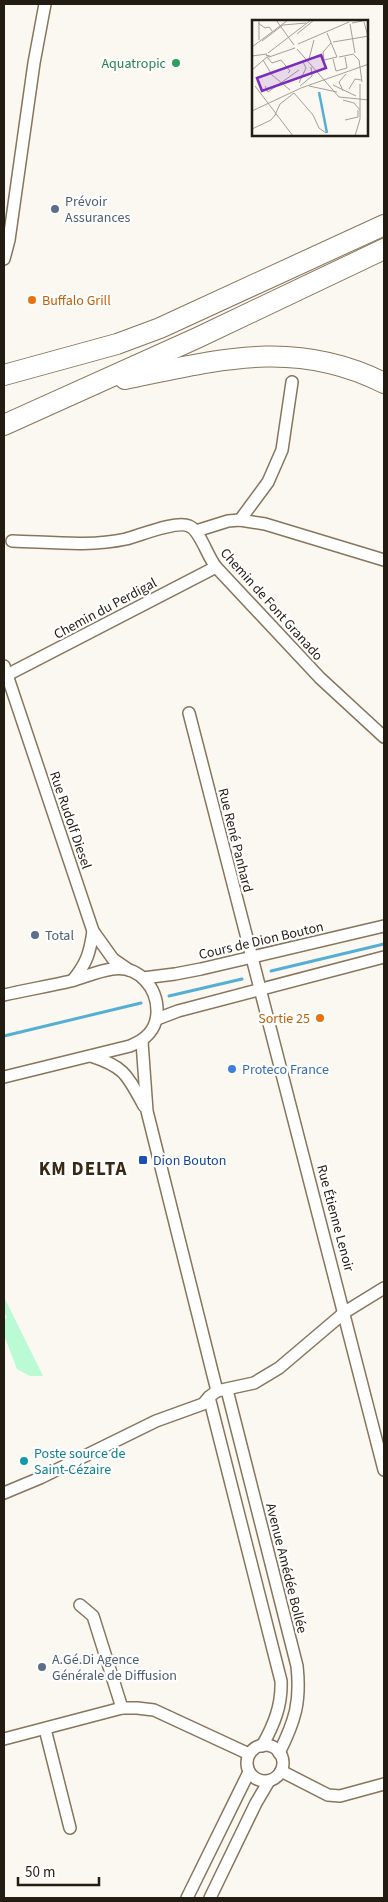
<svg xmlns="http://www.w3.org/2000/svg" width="388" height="1902" font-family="'Source Sans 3',sans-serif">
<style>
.green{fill:#bafad4}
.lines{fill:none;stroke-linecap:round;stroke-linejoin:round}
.stream{stroke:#55afd5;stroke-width:3}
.street-casing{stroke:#88755c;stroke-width:14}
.highway-casing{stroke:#88755c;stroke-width:22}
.street{stroke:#fff;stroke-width:11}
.highway{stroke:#fff;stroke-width:20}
.leisure-dot{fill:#2e9e5b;stroke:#fff;stroke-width:2}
.service-dot{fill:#5c6f8a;stroke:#fff;stroke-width:2}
.food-dot{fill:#e8710a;stroke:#fff;stroke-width:2}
.shop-dot{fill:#3f7fe0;stroke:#fff;stroke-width:2}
.transit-dot{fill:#1a4fb4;stroke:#fff;stroke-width:2}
.culture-dot{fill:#0f9aa8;stroke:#fff;stroke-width:2}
.labels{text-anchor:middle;stroke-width:4.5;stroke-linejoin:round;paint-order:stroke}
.leisure-label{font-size:14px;fill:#27864d;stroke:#fff;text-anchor:end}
.service-label{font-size:14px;fill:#4e5e75;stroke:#fff;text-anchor:start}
.food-label{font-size:14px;fill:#c56008;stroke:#fff;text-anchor:start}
.street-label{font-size:14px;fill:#231c12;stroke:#fff}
.shop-label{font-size:14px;fill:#366cbe;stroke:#fff;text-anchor:start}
.transit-label{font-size:14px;fill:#164399;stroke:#fff;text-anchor:start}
.culture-label{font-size:14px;fill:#0d838f;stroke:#fff;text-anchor:start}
.district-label{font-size:19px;font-weight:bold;letter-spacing:1px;fill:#3a2912;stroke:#fff}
.inset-river{fill:none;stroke:#55afd5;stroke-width:2.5}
.inset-road{fill:none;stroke:#a59f98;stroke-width:1}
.view{fill:#7b2cbf;fill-opacity:0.15;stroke:#7b2cbf;stroke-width:2.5}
.inset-edge{fill:none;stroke:#231c12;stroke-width:2.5}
</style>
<rect width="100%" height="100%" fill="#fbf7f1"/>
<polygon class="green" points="4,1297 43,1376 30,1376 17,1369 4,1335 4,1320 7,1318 4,1311"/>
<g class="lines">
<g class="stream">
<polyline points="271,971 384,944"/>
<polyline points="169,996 242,979"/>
<polyline points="4,1036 141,1003"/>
</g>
<g class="street-casing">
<g id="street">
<polyline points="4,259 9,240 34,63 45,4"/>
<polyline points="240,520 268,482 282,450 292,382"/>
<polyline points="196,531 228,521 240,520 265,524 384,560"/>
<path d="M12,541C49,542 90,547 126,539C141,535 177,520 189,526C200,530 207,556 216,567L320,678L384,737"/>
<polyline points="4,666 93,931 113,959 129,970"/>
<polyline points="7,675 216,567"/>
<polyline points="189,713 384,1470"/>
<polyline points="143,978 175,974 201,969 384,926"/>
<path d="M73,980C87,963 90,952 93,931"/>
<path d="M4,995C26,990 49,986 71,981C85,977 98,971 112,969C139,965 158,988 157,1013C156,1031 145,1040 130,1046L4,1077"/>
<polyline points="157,1019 178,1011 384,957"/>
<polyline points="142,1042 147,1111 217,1391"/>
<path d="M91,1056C125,1067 127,1075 144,1106"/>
<path d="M227,1390L297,1666C301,1702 295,1721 279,1753"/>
<path d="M209,1397L281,1681C282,1705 274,1725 262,1746"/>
<polyline points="4,1493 40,1478 156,1421 203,1404 209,1397 217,1391 254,1383 279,1368 345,1312 384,1288"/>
<polyline points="80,1605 93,1616 122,1708"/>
<polyline points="45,1729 70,1828"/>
<polyline points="4,1739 122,1708 137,1708 154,1710 249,1754"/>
<circle cx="265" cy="1763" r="18"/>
<polyline points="281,1771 328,1795 340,1796 384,1784"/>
<polyline points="187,1898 249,1772"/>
<polyline points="210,1898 256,1803 269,1781"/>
</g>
</g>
<g class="highway-casing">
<g id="highway">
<polyline points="4,375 117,344 160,328 384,225"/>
<path d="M125,379C218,360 294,338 384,383"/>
<polyline points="4,425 197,338 384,249"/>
</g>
</g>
<use href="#street" class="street"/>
<use href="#highway" class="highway"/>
</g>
<circle class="leisure-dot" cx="176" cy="63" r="5"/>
<g class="service-dot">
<circle cx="55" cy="209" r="5"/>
<circle cx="35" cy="935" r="5"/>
<circle cx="42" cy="1667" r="5"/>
</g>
<g class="food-dot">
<circle cx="32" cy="300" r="5"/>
<circle cx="320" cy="1018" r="5"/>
</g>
<circle class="shop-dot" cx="232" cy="1069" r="5"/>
<rect class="transit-dot" x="138" y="1155" width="10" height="10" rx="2.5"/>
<circle class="culture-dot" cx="24" cy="1461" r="5"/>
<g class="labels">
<g class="leisure-label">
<text x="166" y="68">Aquatropic</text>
</g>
<g class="service-label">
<text x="65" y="206">Prévoir<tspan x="65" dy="16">Assurances</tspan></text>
<text x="45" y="940">Total</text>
<text x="52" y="1664">A.Gé.Di Agence<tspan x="52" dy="16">Générale de Diffusion</tspan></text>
</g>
<g class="food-label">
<text x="42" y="305">Buffalo Grill</text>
<text x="310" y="1023" text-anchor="end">Sortie 25</text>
</g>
<g class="street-label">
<text transform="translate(272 604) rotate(48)" y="5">Chemin de Font Granado</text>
<text transform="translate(105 608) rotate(-28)" y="5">Chemin du Perdigal</text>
<text transform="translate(71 820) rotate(71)" y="5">Rue Rudolf Diesel</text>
<text transform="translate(236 840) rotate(76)" y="5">Rue René Panhard</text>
<text transform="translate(261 940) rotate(-13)" y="5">Cours de Dion Bouton</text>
<text transform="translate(336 1218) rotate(75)" y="5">Rue Étienne Lenoir</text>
<text transform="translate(287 1568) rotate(76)" y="5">Avenue Amédée Bollée</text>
</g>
<g class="shop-label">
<text x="242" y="1074">Proteco France</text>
</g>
<g class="transit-label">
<text x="153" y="1165">Dion Bouton</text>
</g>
<g class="culture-label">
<text x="34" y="1458">Poste source de<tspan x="34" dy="16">Saint-Cézaire</tspan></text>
</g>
<g class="district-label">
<text x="83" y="1175">KM DELTA</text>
</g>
</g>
<g transform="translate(252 20)">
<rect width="116" height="116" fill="#fbf7f1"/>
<path class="inset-river" d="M67,72L75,113"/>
<path class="inset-road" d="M7,0V20M24,0L42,25M112,2L117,20M6,3L13,8L17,7L20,11M100,3L115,0M98,4L103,33M75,13L85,37M45,14L62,0M62,20L57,39L71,36M10,21L31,5L54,3M81,22L117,16M79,23L71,32L72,40L85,37M46,24L97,2M0,27L36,0M45,29L87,77L117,80M16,33L59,0M102,35L107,40L110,62M0,36L15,34M18,36L14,35L17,37L43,28M15,37L20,43L29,40L38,51L36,53M87,37L102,34M81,39L84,51L95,48L93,37M11,40L20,55L38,70M0,50L15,37M47,63L54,48L51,42M81,65L104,76M3,66L41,116M13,66L16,72L47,50M48,66L60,56L59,47M57,66L85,72M97,69L103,59L109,60M91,71L87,62L94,54M42,73L61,95L67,108L74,113M91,80L102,83L108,90M0,91L49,68L117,44M23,95L28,84L42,73M93,100L106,97V90M0,109L19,100L24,94M103,116L108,99V64"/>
<path class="view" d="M69,35L74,48L10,71L5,58Z"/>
<rect width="116" height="116" class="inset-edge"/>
</g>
<rect width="388" height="1902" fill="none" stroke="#231c12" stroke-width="10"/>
<path d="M18 1877v8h81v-8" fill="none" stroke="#231c12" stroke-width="2.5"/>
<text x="25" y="1877" font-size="15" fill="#231c12" stroke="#ffffff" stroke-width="4" paint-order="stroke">50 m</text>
</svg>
